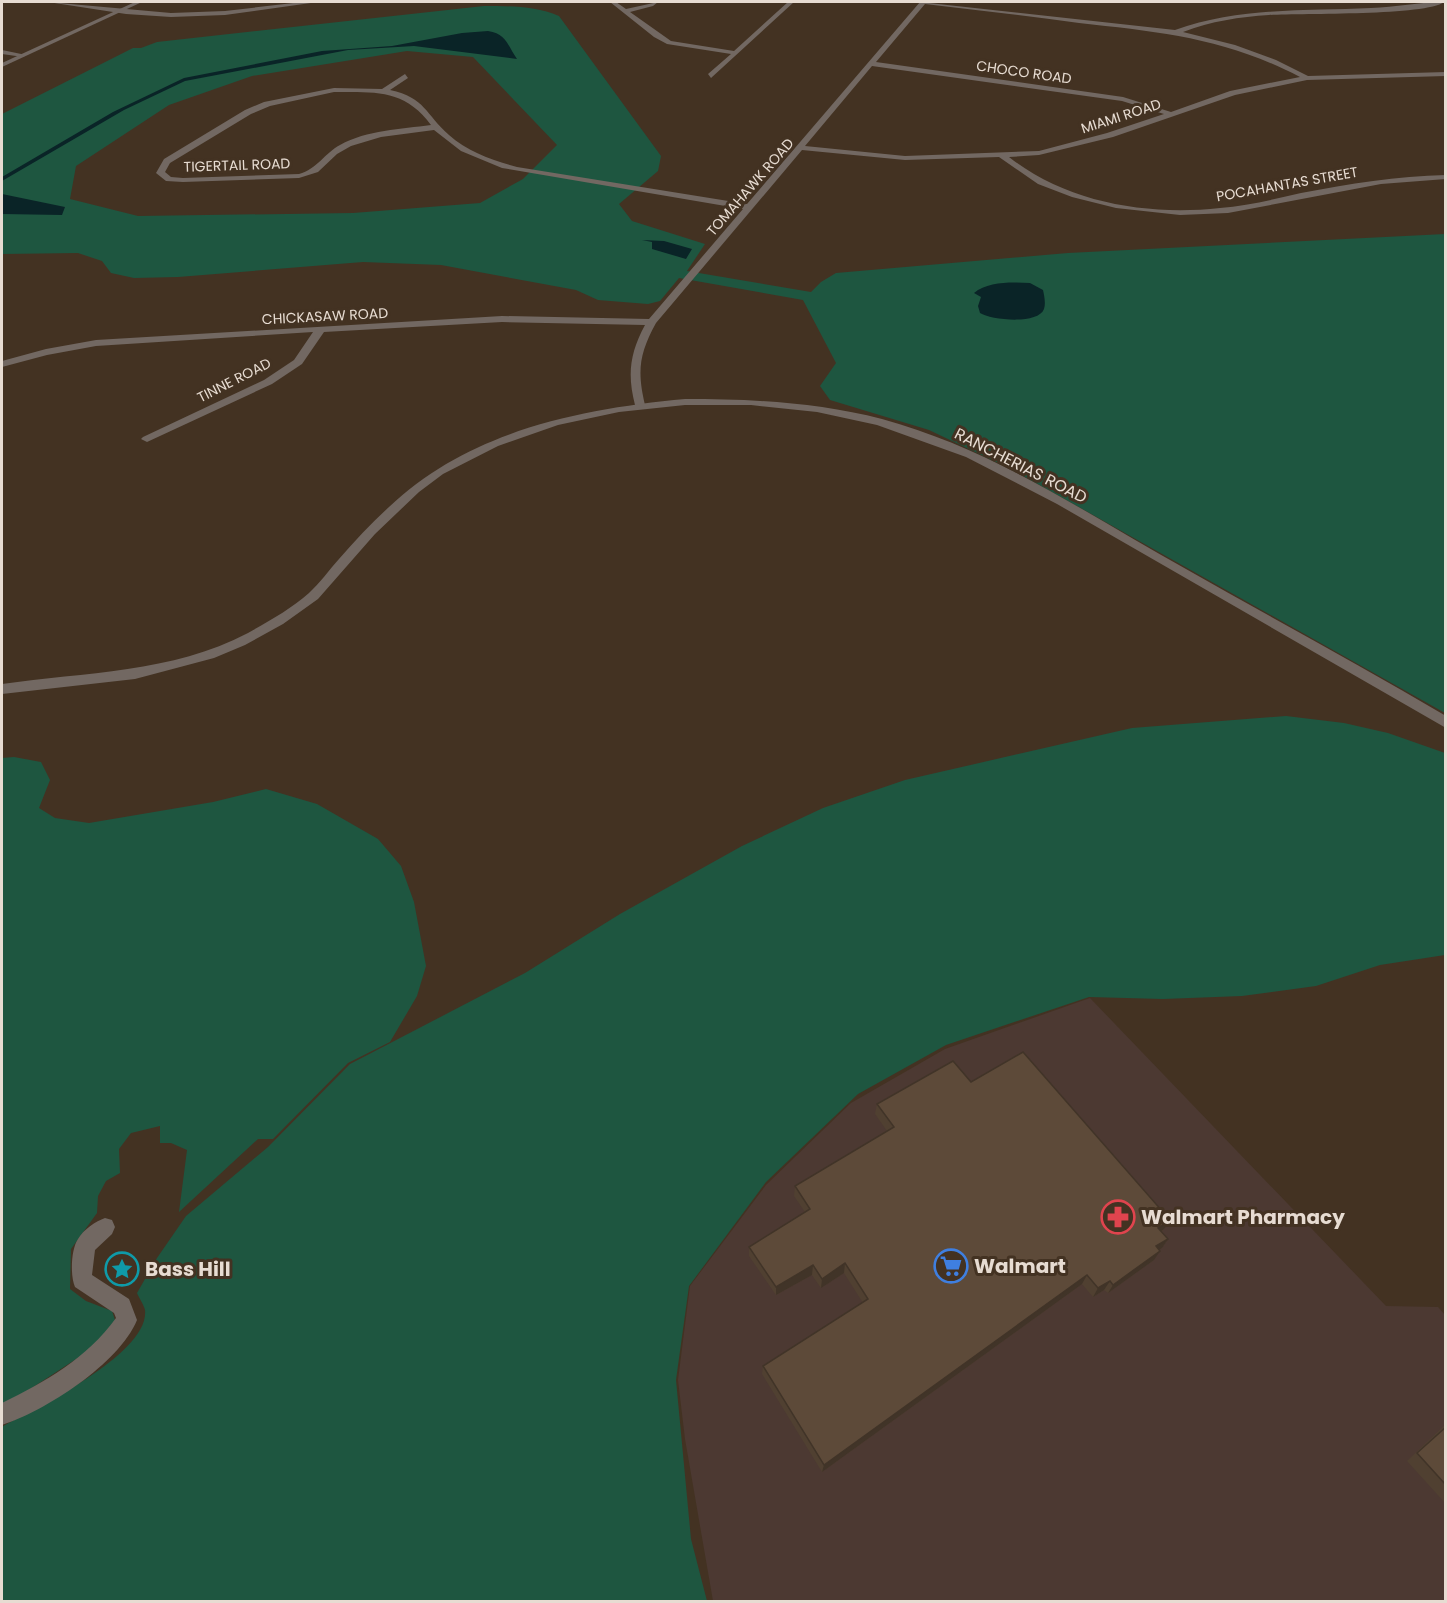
<svg xmlns="http://www.w3.org/2000/svg" width="1447" height="1603" font-family="Poppins,sans-serif">
<style>
.commercial{fill:#4c3932}
.green{fill:#1e5640;fill-rule:evenodd}
.water{fill:#0a2427}
.lines{fill:none;stroke-linecap:round;stroke-linejoin:round}
.minor{fill:#726862;fill-rule:evenodd}
.tertiary{fill:#726862;fill-rule:evenodd}
.wall{fill:#504031}
.shaded-wall{fill:#413428}
.building{fill:#5d4a39;stroke:#413428;stroke-width:1.5}
.labels{text-anchor:middle;stroke-width:6;stroke-linejoin:round;paint-order:stroke}
.far-street-label{font-size:14px;fill:#e7dcd2;stroke:#433222}
.street-label{font-size:16px;fill:#e7dcd2;stroke:#433222}
.near-poi-label{font-size:20px;font-weight:bold;fill:#e7dcd2;stroke:#433222;text-anchor:start}
</style>
<rect width="100%" height="100%" fill="#433222"/>
<polygon class="commercial" points="1090,998 1386,1306 1438,1307 1445,1315 1445,1601 713,1601 685,1439 678,1380 690,1286 766,1185 851,1103 945,1049"/>
<g class="green">
<path d="M484,6C510,6 535,6 559,16L661,156L658,171L619,204L632,221L705,244L687,271L811,292L821,282L836,273L1068,253L1445,234V713L1013,470L929,430L830,400L820,386L836,363L803,300L679,278L660,301L648,304L598,300L576,290L441,265L363,262L178,277L134,278L111,273L102,261L78,253L2,254V114L133,48H141L157,42ZM407,51L473,57L557,145L523,179L480,203L353,213L138,216L70,199L76,166L169,105L252,76Z"/>
<path d="M1286,716L1344,723L1388,733L1445,753V955L1380,965L1316,986L1242,996L1163,999L1089,997L946,1045L858,1094L766,1182L689,1286L676,1380L691,1539L707,1601H2V1427C35,1408 150,1354 145,1310C144,1305 139,1298 137,1293L157,1258L186,1216L268,1147L350,1064L525,973L620,914L742,846L823,808L905,780L1132,728Z"/>
<polygon points="14,757 41,762 50,780 39,808 55,818 89,823 213,802 266,789 317,804 378,839 401,866 414,902 426,966 417,996 390,1042 348,1063 273,1139 258,1139 179,1212 187,1150 171,1143 160,1143 160,1126 131,1133 119,1149 120,1173 106,1181 98,1196 97,1213 71,1249 70,1289 86,1301 112,1311 115,1320 93,1348 21,1395 2,1404 2,758"/>
</g>
<g class="water">
<path d="M488,31C507,34 507,45 517,59L414,46L348,50L185,81L124,110L2,181V177L113,112L184,78L322,51L392,46L462,33Z"/>
<polygon points="2,194 65,207 62,215 2,214"/>
<polygon points="642,240 664,241 692,249 686,259 652,249 652,242"/>
<path d="M1030,283L1043,290C1044,295 1046,303 1044,309C1038,325 991,320 980,313L978,306L981,297L974,293C988,281 1013,282 1030,283Z"/>
</g>
<g class="lines">
<g class="minor">
<polygon points="48,2 171,13 225,11 302,2 318,2 225,15 171,17 126,14"/>
<polygon points="610,2 616,2 626,9 658,2 653,6 630,12 671,41 734,51 788,2 794,2 711,78 708,74 731,54 667,44 654,37"/>
<path d="M920,2L1175,30C1239,7 1305,11 1371,8C1395,7 1420,2 1444,2C1426,16 1301,13 1269,15C1240,17 1211,21 1183,32L1235,45L1276,60L1308,76L1446,72V76L1307,80L1235,95L1113,137L1039,155L1009,157C1067,203 1148,216 1220,208C1247,206 1275,199 1301,193C1349,184 1397,176 1446,175V179L1381,184L1228,213L1180,215L1116,208L1072,197L1038,184L999,157L905,160L802,150L656,323C639,354 637,371 645,405L640,408L635,405C627,374 630,353 645,325L502,322L324,332L302,364L272,384L147,442L141,439L143,437L264,380L294,360L313,332L96,346L47,355L2,367V361L46,349L96,340L502,316L649,319L743,209L502,168L461,151L434,130L381,137L351,146L337,154L318,172L299,178L183,182L166,181L156,173L164,159L245,110L264,102L334,88L382,89L405,74L408,78L390,90C426,98 425,114 449,135C468,152 492,160 517,167L747,204ZM925,4C976,10 1028,16 1079,23C1161,32 1225,38 1300,77L1230,91L1171,112L1123,97L876,62ZM872,66L1122,101L1164,114L1107,133L1039,151L905,156L805,146ZM334,92C375,92 405,89 431,125C401,129 367,130 340,145C325,153 317,169 299,174L183,178L171,177L165,172L170,163L251,114L270,106Z"/>
<polygon points="2,50 26,55 23,57 2,54"/>
<path d="M105,1218L112,1220L115,1227L112,1234L95,1250L92,1275L129,1299L137,1320C119,1364 45,1411 2,1425V1403C45,1382 87,1358 116,1318L114,1313L75,1287C70,1276 71,1249 78,1239C83,1230 96,1221 105,1218Z"/>
</g>
<g class="tertiary">
<polygon points="135,2 142,2 2,67 2,63"/>
<path d="M685,399C751,399 817,402 882,419C993,449 1087,514 1186,569C1272,618 1360,665 1446,716V728L1057,504L966,457L877,425L817,412L751,405H685L619,412L558,425L498,446L443,474L419,492L375,534L318,599L283,624L245,645L214,658L135,679L2,694V684C85,672 172,673 248,633C269,621 291,609 309,593C320,583 329,570 339,559C355,541 371,523 389,507C469,431 579,409 685,399Z"/>
</g>
</g>
<g class="wall">
<polygon points="971,1082 1170,1220 1164,1229 1161,1232 1168,1239 1162,1248 1159,1250 1154,1260 1108,1293 1104,1290 1093,1297 1082,1284 822,1472 762,1374 763,1366 863,1303 844,1273 821,1288 812,1275 776,1295 749,1256 749,1247 805,1212 794,1196 795,1186 887,1131 875,1114 877,1104"/>
<polygon points="1446,1424 1446,1504 1407,1461"/>
</g>
<g class="shaded-wall">
<polygon points="1170,1220 1164,1229 1152,1238 1158,1228"/>
<polygon points="1168,1239 1162,1248 1150,1255 1156,1246"/>
<polygon points="1160,1251 1154,1260 1108,1293 1113,1285"/>
<polygon points="845,1263 844,1273 821,1288 822,1279"/>
<polygon points="813,1265 812,1275 776,1295 776,1287"/>
<polygon points="1087,1275 1082,1284 822,1472 824,1465"/>
<polygon points="1110,1281 1104,1290 1093,1297 1098,1288"/>
</g>
<g class="building">
<polygon points="1023,1052 1170,1220 1158,1228 1168,1239 1156,1246 1160,1251 1113,1285 1110,1281 1098,1288 1087,1275 824,1465 763,1366 868,1299 845,1263 822,1279 813,1265 776,1287 749,1247 810,1209 795,1186 894,1127 877,1104 953,1061 971,1082"/>
<polygon points="1446,1427 1446,1485 1417,1453"/>
</g>
<defs>
<g id="pharmacy-ring" transform="scale(1.725)"><circle r="9.5" fill="#433222" stroke="#e0444e" stroke-width="1.5"/><path d="M-2-6h4v4h4v4h-4v4h-4v-4h-4v-4h4Z" fill="#e0444e"/></g>
<g id="supermarket-ring" transform="scale(1.725)"><circle r="9.5" fill="#433222" stroke="#3f7fe0" stroke-width="1.5"/><path d="M-6-5.5h2.5l.6 2H6L4.5 2H-2.5L-4.4-4H-6ZM-1.5 3.2a1.3 1.3 0 1 0 .1 0ZM3 3.2a1.3 1.3 0 1 0 .1 0Z" fill="#3f7fe0"/></g>
<g id="sight-ring" transform="scale(1.725)"><circle r="9.5" fill="#433222" stroke="#0f9aa8" stroke-width="1.5"/><path d="M0-6L1.8-2.2L6-1.7L2.9 1.2L3.7 5.4L0 3.3L-3.7 5.4L-2.9 1.2L-6-1.7L-1.8-2.2Z" fill="#0f9aa8"/></g>
</defs>
<g fill-rule="evenodd">
<use href="#pharmacy-ring" x="1118" y="1217"/>
<use href="#supermarket-ring" x="951" y="1266"/>
<use href="#sight-ring" x="122" y="1269"/>
</g>
<g class="labels">
<g class="far-street-label">
<text transform="translate(1024 72) rotate(8)" y="5">CHOCO ROAD</text>
<text transform="translate(1121 116) rotate(-18)" y="5">MIAMI ROAD</text>
<text transform="translate(237 165) rotate(-2)" y="5">TIGERTAIL ROAD</text>
<text transform="translate(1287 184) rotate(-10)" y="5">POCAHANTAS STREET</text>
<text transform="translate(750 187) rotate(-49)" y="5">TOMAHAWK ROAD</text>
<text transform="translate(325 316) rotate(-3)" y="5">CHICKASAW ROAD</text>
<text transform="translate(234 380) rotate(-27)" y="5">TINNE ROAD</text>
</g>
<g class="street-label">
<text transform="translate(1021 465) rotate(27)" y="6">RANCHERIAS ROAD</text>
</g>
<g class="near-poi-label">
<text x="1141" y="1224">Walmart Pharmacy</text>
<text x="974" y="1273">Walmart</text>
<text x="145" y="1276">Bass Hill</text>
</g>
</g>
<rect width="1447" height="1603" fill="none" stroke="#e7dcd2" stroke-width="6"/>
</svg>
